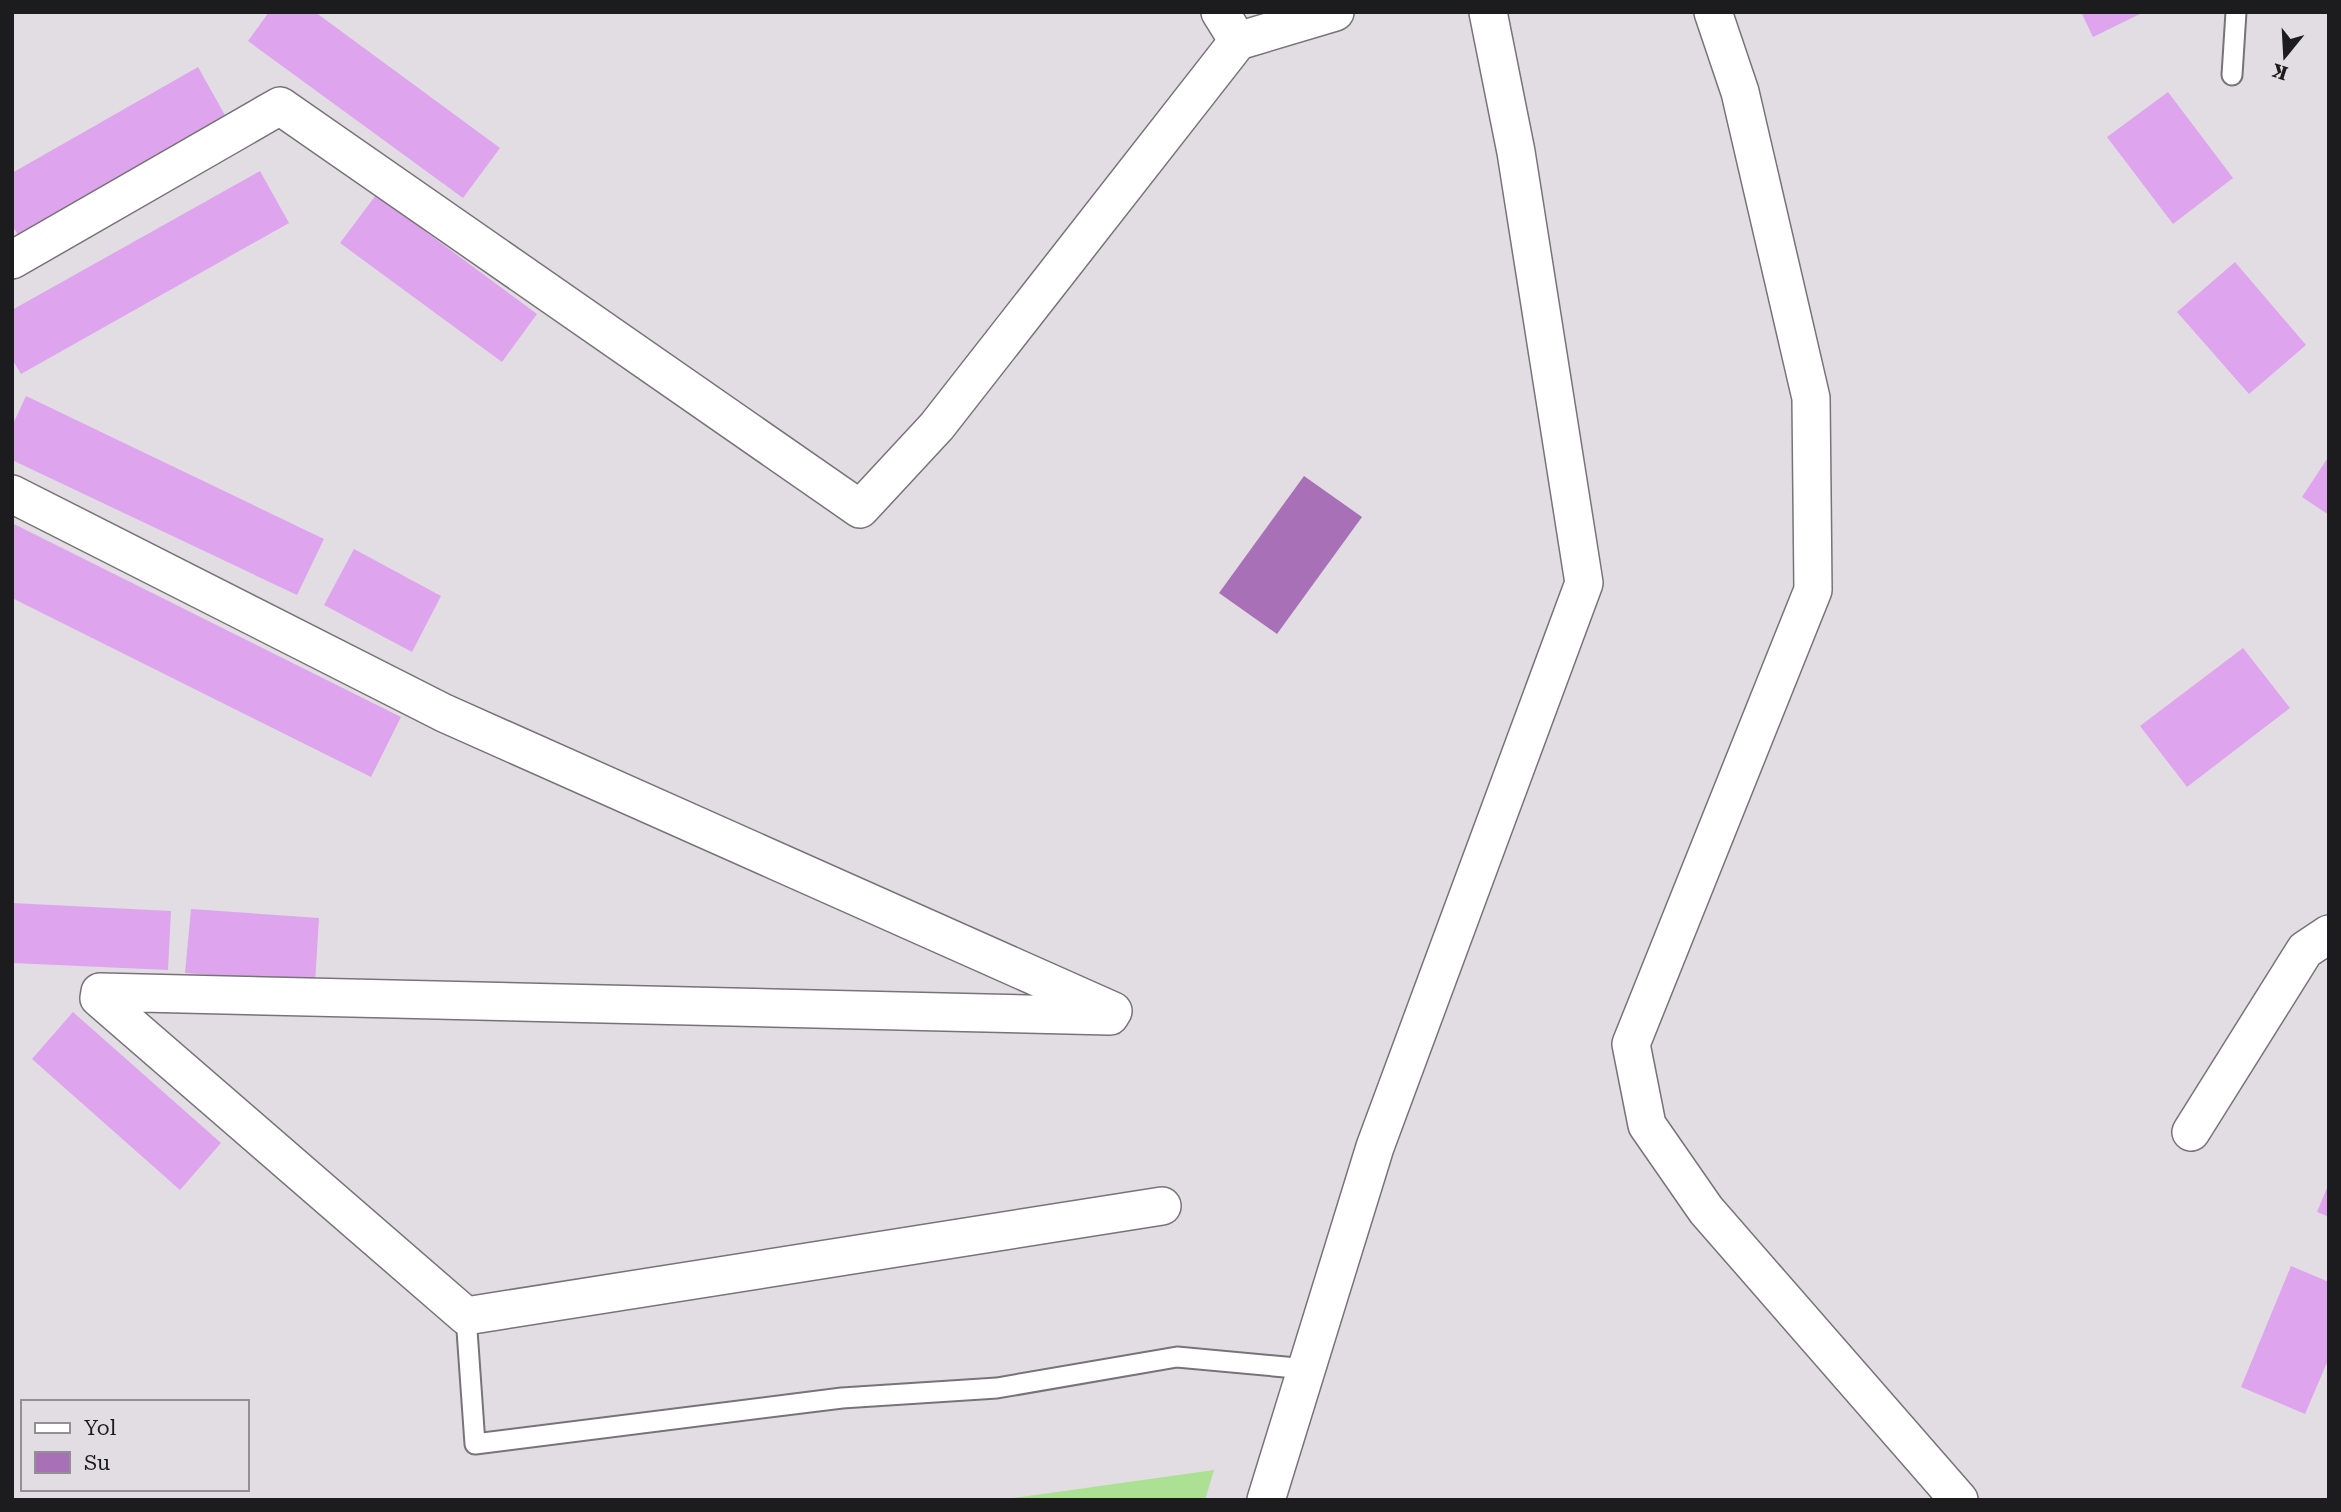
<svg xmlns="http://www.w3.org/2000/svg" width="2341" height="1512" font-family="'Roboto Serif',serif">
  <rect width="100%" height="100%" fill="#e2dde3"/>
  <path fill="#ace093" d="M 1214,1470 L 1205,1500 L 999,1500 Z"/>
  <path fill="#a870b7" d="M 1304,476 L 1362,517 L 1277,634 L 1219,593 Z"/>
  <g fill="#dfa4ee">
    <path d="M 269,12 L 315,12 L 500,148 L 463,198 L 248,41 Z"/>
    <path d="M 2081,12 L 2144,12 L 2093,37 Z"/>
    <path d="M 198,67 L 226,117 L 18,235 L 12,225 L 12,173 Z"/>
    <path d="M 2168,92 L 2233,178 L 2173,224 L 2107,137 Z"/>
    <path d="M 260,171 L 289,223 L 21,374 L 12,359 L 12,310 Z"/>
    <path d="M 376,195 L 537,314 L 502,362 L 340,243 Z"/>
    <path d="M 2235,262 L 2306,345 L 2249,394 L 2177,312 Z"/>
    <path d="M 26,396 L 324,539 L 297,595 L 12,460 L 12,426 Z"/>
    <path d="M 2329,456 L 2329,515 L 2302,497 Z"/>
    <path d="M 12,523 L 401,717 L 371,777 L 12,598 Z"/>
    <path d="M 354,549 L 441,596 L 412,652 L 324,605 Z"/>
    <path d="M 2243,648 L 2290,708 L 2187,787 L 2140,726 Z"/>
    <path d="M 12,903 L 171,911 L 168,970 L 12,963 Z"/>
    <path d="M 191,909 L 319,918 L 315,983 L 185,973 Z"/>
    <path d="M 73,1012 L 221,1143 L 180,1190 L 32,1059 Z"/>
    <path d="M 2329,1183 L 2329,1217 L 2317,1212 Z"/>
    <path d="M 2291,1266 L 2329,1282 L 2329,1358 L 2305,1414 L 2241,1387 Z"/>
  </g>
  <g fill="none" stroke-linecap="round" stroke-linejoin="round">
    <defs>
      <g id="lane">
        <path d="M 2232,75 L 2236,12"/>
        <path d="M 466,1316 L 475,1444 L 842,1398 L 997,1388 L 1177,1357 L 1307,1369"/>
      </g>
      <g id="street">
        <path d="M 1220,12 L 1238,41"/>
        <path d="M 1713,12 L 1740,92 L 1811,398 L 1813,590 L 1631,1044 L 1647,1125 L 1706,1210 L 1959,1500"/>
        <path d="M 12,260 L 280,106 L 860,509 L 937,426 L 1238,41 L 1335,12"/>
        <path d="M 12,494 L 444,713 L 1113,1011 L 1110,1016 L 100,992 L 99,998 L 466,1316 L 1162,1206"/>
        <path d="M 2191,1132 L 2305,950 L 2329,934"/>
        <path d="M 1266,1500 L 1375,1147 L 1584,583 L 1516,152 L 1488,12"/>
      </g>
    </defs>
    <use href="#lane" stroke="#777378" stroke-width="23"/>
    <use href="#street" stroke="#777378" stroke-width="40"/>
    <use href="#lane" stroke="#fff" stroke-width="19"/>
    <use href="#street" stroke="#fff" stroke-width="37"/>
  </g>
  <rect width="2341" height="1512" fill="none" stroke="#1c1b1d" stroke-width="28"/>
  <rect x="21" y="1400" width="228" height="91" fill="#e2dde3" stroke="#938f94" stroke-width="2"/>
  <rect x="35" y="1423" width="35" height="10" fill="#ffffff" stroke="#938f94" stroke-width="2"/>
  <text x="84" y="1435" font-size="21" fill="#1c1b1d">Yol</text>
  <rect x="35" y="1452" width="35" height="21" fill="#a870b7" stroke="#938f94" stroke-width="2"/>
  <text x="84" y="1470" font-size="21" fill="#1c1b1d">Su</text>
  <g transform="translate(2285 56) rotate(198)" stroke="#e2dde3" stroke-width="5" paint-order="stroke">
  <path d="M0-5L12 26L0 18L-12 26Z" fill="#1c1b1d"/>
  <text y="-10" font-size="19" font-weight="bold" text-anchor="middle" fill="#1c1b1d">K</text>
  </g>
</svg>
